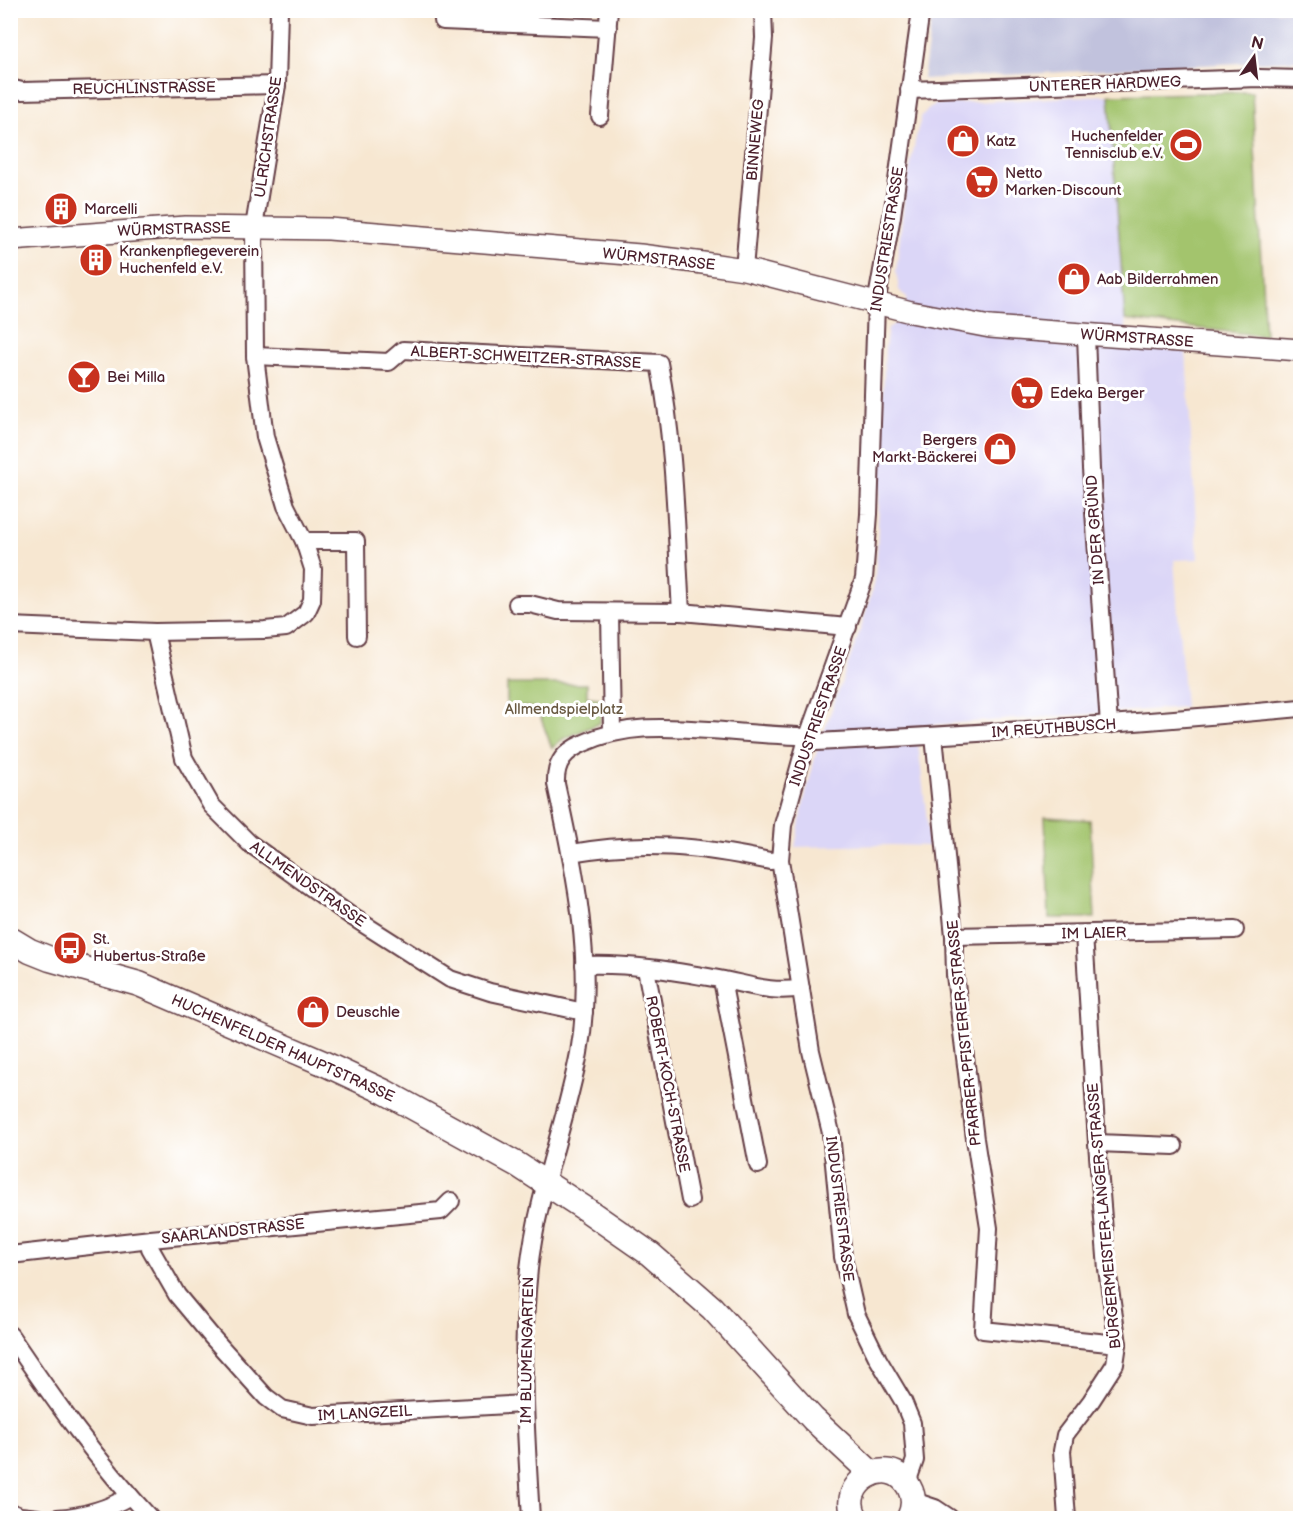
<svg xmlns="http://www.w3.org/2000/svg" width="1311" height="1529" font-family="'Balsamiq Sans',sans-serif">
  <rect width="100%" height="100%" fill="#fff"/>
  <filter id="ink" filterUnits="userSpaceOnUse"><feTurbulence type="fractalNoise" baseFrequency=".0167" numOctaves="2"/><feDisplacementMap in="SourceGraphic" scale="12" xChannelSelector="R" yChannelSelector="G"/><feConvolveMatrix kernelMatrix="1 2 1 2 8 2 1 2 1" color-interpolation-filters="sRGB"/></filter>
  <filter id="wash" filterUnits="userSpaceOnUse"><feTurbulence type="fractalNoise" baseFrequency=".008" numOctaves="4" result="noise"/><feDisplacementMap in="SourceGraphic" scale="24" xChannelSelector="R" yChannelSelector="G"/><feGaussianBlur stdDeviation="1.35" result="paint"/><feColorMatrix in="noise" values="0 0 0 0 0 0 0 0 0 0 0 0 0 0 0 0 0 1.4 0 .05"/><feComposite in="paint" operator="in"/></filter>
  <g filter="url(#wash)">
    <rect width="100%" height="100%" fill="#f7e7d1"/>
    <path fill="#dbd6f7" d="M 1109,95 L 1127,346 L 1186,351 L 1198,559 L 1174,560 L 1185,707 L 916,726 L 930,846 L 891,845 L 795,847 L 804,801 L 816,754 L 863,622 L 874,584 L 877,554 L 885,348 L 888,328 L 901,320 L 907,298 L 899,290 L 896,271 L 905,193 L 917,132 L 922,115 L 935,104 Z"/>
    <path fill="#c1c2dd" d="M 933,11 L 1300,11 L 1300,60 L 923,79 Z"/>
    <g fill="#a3c46d" stroke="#76724c" stroke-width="1.5">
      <path d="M 1252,92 L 1265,336 L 1125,320 L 1109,95 Z"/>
      <path d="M 507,684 L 587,684 L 587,697 L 599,698 L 602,704 L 600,723 L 563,739 L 552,748 L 537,708 L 507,706 Z"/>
      <path d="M 1045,817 L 1090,820 L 1095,918 L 1049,918 Z"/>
    </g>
  </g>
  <g filter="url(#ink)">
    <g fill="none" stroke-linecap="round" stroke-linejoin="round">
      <defs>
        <g id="minor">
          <path d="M 443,10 L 443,21 L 608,28"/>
          <path d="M 10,88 L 22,91 L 277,85"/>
          <path d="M 909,90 L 1259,78 L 1300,79"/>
          <path d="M 600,116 L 609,10"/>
          <path d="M 744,269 L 764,38 L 763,10"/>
          <path d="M 1086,335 L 1091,469 L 1109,725"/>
          <path d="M 255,356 L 389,362 L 403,350 L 659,363 C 675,445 676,529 681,612"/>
          <path d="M 304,541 L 356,541 L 357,636"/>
          <path d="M 517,604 L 530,604 L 558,611 L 681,612 L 848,627"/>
          <path d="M 610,612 L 612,732"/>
          <path d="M 10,626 L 155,632 L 265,630 L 286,628 L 306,613 L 312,600 L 313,569 L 304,541 L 286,506 L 265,437 L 255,356 L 254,227 L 277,85 L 279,10"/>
          <path d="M 155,632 L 184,758 L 211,805 L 249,843 L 351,916 L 450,979 L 490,992 L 584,1012"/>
          <path d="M 934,736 L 954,936 L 955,975 L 975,1139 L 989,1228 L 983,1330 L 1118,1344"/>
          <path d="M 571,853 C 643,840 699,846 770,861 L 780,860"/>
          <path d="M 954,936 L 1235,930"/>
          <path d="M 584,965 C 628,963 675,971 719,979 C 747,984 772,994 801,988"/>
          <path d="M 646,969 L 690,1200"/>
          <path d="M 722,980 L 758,1165"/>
          <path d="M 1097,1143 L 1174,1146"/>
          <path d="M 151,1239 L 150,1248 L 177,1295 L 212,1337 L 266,1397 L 282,1409 L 313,1416 L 524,1404"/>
          <path d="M 10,1255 L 151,1239 L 441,1211 L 451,1201"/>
          <path d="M 10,1335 C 53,1399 98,1462 150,1518"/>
          <path d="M 907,1483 L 915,1460 L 912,1423 L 903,1401 L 878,1359 L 856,1314 L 843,1257 L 831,1133 L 811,1051 L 780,860 L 783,825 L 807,739 L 864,579 L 869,514 L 876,304 L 892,216 L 921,10"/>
          <path d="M 914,1501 L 935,1508 L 950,1518"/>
          <path d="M 10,1512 L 20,1516 L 38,1518"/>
          <path d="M 57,1518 C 82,1516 108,1509 130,1496"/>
          <path d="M 531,1518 C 526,1435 520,1352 529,1269 C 537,1196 565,1126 579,1053 C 595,963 575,871 556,784 C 555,762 565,751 584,743 C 630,722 676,728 724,731 C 749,733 773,735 798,736 L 816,742 C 978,734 1139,723 1300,708"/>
          <path d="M 1067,1518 L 1062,1451 L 1065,1435 L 1091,1401 L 1115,1364 L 1118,1344 L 1107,1269 L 1097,1143 L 1084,934"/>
        </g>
        <path id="tertiary" d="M 10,240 L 185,227 L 329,229 L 640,255 L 703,263 L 744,269 L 911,312 L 990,327 L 1300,350"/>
        <g id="secondary">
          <path d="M 10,939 L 30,951 L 50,959 L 139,984 L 323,1063 L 385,1092 L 518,1165 L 584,1208 L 650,1254 L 712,1308 L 813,1419 L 871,1473"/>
          <path d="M 856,1518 C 835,1484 890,1451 909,1487 C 915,1498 914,1508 909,1518"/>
        </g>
      </defs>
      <use href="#minor" stroke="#643d44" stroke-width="20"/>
      <use href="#tertiary" stroke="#643d44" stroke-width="24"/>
      <use href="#secondary" stroke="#643d44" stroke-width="27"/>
      <use href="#minor" stroke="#fff" stroke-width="16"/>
      <use href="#tertiary" stroke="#fff" stroke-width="21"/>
      <use href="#secondary" stroke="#fff" stroke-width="24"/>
    </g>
  </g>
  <defs>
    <symbol id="shop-disc" viewBox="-11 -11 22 22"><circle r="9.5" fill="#c8321e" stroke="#fff"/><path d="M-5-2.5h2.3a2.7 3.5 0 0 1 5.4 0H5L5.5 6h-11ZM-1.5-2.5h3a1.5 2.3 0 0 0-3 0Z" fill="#fff"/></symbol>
    <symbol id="stadium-disc" viewBox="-11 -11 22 22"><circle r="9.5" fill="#c8321e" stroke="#fff"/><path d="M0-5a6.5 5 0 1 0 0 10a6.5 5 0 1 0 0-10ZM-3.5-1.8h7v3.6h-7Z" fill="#fff"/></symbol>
    <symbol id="supermarket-disc" viewBox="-11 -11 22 22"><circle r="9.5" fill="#c8321e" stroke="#fff"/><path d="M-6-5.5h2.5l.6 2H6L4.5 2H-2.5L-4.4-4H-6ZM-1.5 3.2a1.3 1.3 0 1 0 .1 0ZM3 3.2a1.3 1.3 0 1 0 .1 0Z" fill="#fff"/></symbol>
    <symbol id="building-disc" viewBox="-11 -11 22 22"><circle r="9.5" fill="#c8321e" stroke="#fff"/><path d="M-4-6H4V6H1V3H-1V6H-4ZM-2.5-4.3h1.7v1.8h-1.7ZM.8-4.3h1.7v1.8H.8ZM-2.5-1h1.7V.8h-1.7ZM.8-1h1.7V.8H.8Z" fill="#fff"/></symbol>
    <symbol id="bar-disc" viewBox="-11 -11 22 22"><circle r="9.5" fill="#c8321e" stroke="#fff"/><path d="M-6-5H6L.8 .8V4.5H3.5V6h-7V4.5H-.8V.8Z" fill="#fff"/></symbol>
    <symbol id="bus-disc" viewBox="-11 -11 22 22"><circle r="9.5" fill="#c8321e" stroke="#fff"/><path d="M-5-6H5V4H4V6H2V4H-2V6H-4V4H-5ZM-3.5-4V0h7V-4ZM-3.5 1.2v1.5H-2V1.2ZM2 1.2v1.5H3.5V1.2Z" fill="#fff"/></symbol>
  </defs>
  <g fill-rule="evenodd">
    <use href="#shop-disc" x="944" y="122" width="38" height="38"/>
    <use href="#stadium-disc" x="1167" y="126" width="38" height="38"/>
    <use href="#supermarket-disc" x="963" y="163" width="38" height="38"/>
    <use href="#building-disc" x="42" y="190" width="38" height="38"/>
    <use href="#building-disc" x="77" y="241" width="38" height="38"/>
    <use href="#shop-disc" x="1055" y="260" width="38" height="38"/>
    <use href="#bar-disc" x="65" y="358" width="38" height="38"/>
    <use href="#supermarket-disc" x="1008" y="374" width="38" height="38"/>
    <use href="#shop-disc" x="981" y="430" width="38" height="38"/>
    <use href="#bus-disc" x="51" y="929" width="38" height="38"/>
    <use href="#shop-disc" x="294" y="993" width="38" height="38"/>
  </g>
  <g text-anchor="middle" stroke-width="6" stroke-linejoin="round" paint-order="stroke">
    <g font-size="15" fill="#4a1f2b" stroke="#fff">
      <text transform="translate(1105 84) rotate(-2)" y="5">UNTERER HARDWEG</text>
      <text transform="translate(144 88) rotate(-1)" y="5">REUCHLINSTRASSE</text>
      <text transform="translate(268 137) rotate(-82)" y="5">ULRICHSTRASSE</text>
      <text transform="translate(755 140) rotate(-85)" y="5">BINNEWEG</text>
      <text transform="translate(174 229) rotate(-2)" y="5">WÜRMSTRASSE</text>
      <text transform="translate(887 239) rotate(-81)" y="5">INDUSTRIESTRASSE</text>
      <text transform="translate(659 259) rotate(6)" y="5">WÜRMSTRASSE</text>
      <text transform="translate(1137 338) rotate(4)" y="5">WÜRMSTRASSE</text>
      <text transform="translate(526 357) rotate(3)" y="5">ALBERT-SCHWEITZER-STRASSE</text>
      <text transform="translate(1095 530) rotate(-94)" y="5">IN DER GRÜND</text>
      <text transform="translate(818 716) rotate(-71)" y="5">INDUSTRIESTRASSE</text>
      <text transform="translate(1054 728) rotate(-4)" y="5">IM REUTHBUSCH</text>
      <text transform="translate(308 884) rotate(35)" y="5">ALLMENDSTRASSE</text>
      <text transform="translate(1094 933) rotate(-1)" y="5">IM LAIER</text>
      <text transform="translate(964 1033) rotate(-96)" y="5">PFARRER-PFISTERER-STRASSE</text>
      <text transform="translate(283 1048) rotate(24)" y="5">HUCHENFELDER HAUPTSTRASSE</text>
      <text transform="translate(668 1084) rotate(79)" y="5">ROBERT-KOCH-STRASSE</text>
      <text transform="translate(840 1209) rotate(83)" y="5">INDUSTRIESTRASSE</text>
      <text transform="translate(1104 1216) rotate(-95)" y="5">BÜRGERMEISTER-LANGER-STRASSE</text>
      <text transform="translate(233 1231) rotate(-6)" y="5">SAARLANDSTRASSE</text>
      <text transform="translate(527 1350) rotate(-89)" y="5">IM BLUMENGARTEN</text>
      <text transform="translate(365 1413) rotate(-3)" y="5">IM LANGZEIL</text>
    </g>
    <g font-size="15" fill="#4a1f2b" stroke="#fff" text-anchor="start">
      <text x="1163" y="141" text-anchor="end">Huchenfelder<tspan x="1163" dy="17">Tennisclub e.V.</tspan></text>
      <text x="986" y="146">Katz</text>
      <text x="1005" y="178">Netto<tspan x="1005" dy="17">Marken-Discount</tspan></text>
      <text x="84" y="214">Marcelli</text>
      <text x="119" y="256">Krankenpflegeverein<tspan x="119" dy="17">Huchenfeld e.V.</tspan></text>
      <text x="1097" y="284">Aab Bilderrahmen</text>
      <text x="107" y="382">Bei Milla</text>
      <text x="1050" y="398">Edeka Berger</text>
      <text x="977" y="445" text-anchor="end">Bergers<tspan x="977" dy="17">Markt-Bäckerei</tspan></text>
      <text x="93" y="944">St.<tspan x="93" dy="17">Hubertus-Straße</tspan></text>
      <text x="336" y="1017">Deuschle</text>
    </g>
    <g font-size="15" fill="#695942" stroke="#fff">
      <text x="564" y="714">Allmendspielplatz</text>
    </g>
  </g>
  <rect width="1311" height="1529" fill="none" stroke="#fff" stroke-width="36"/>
  <g transform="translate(1254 57) rotate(14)" stroke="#ffffff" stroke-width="4.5" paint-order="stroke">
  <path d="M0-4.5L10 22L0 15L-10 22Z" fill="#4a1f2b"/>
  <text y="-9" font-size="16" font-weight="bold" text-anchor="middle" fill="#4a1f2b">N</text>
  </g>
</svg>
